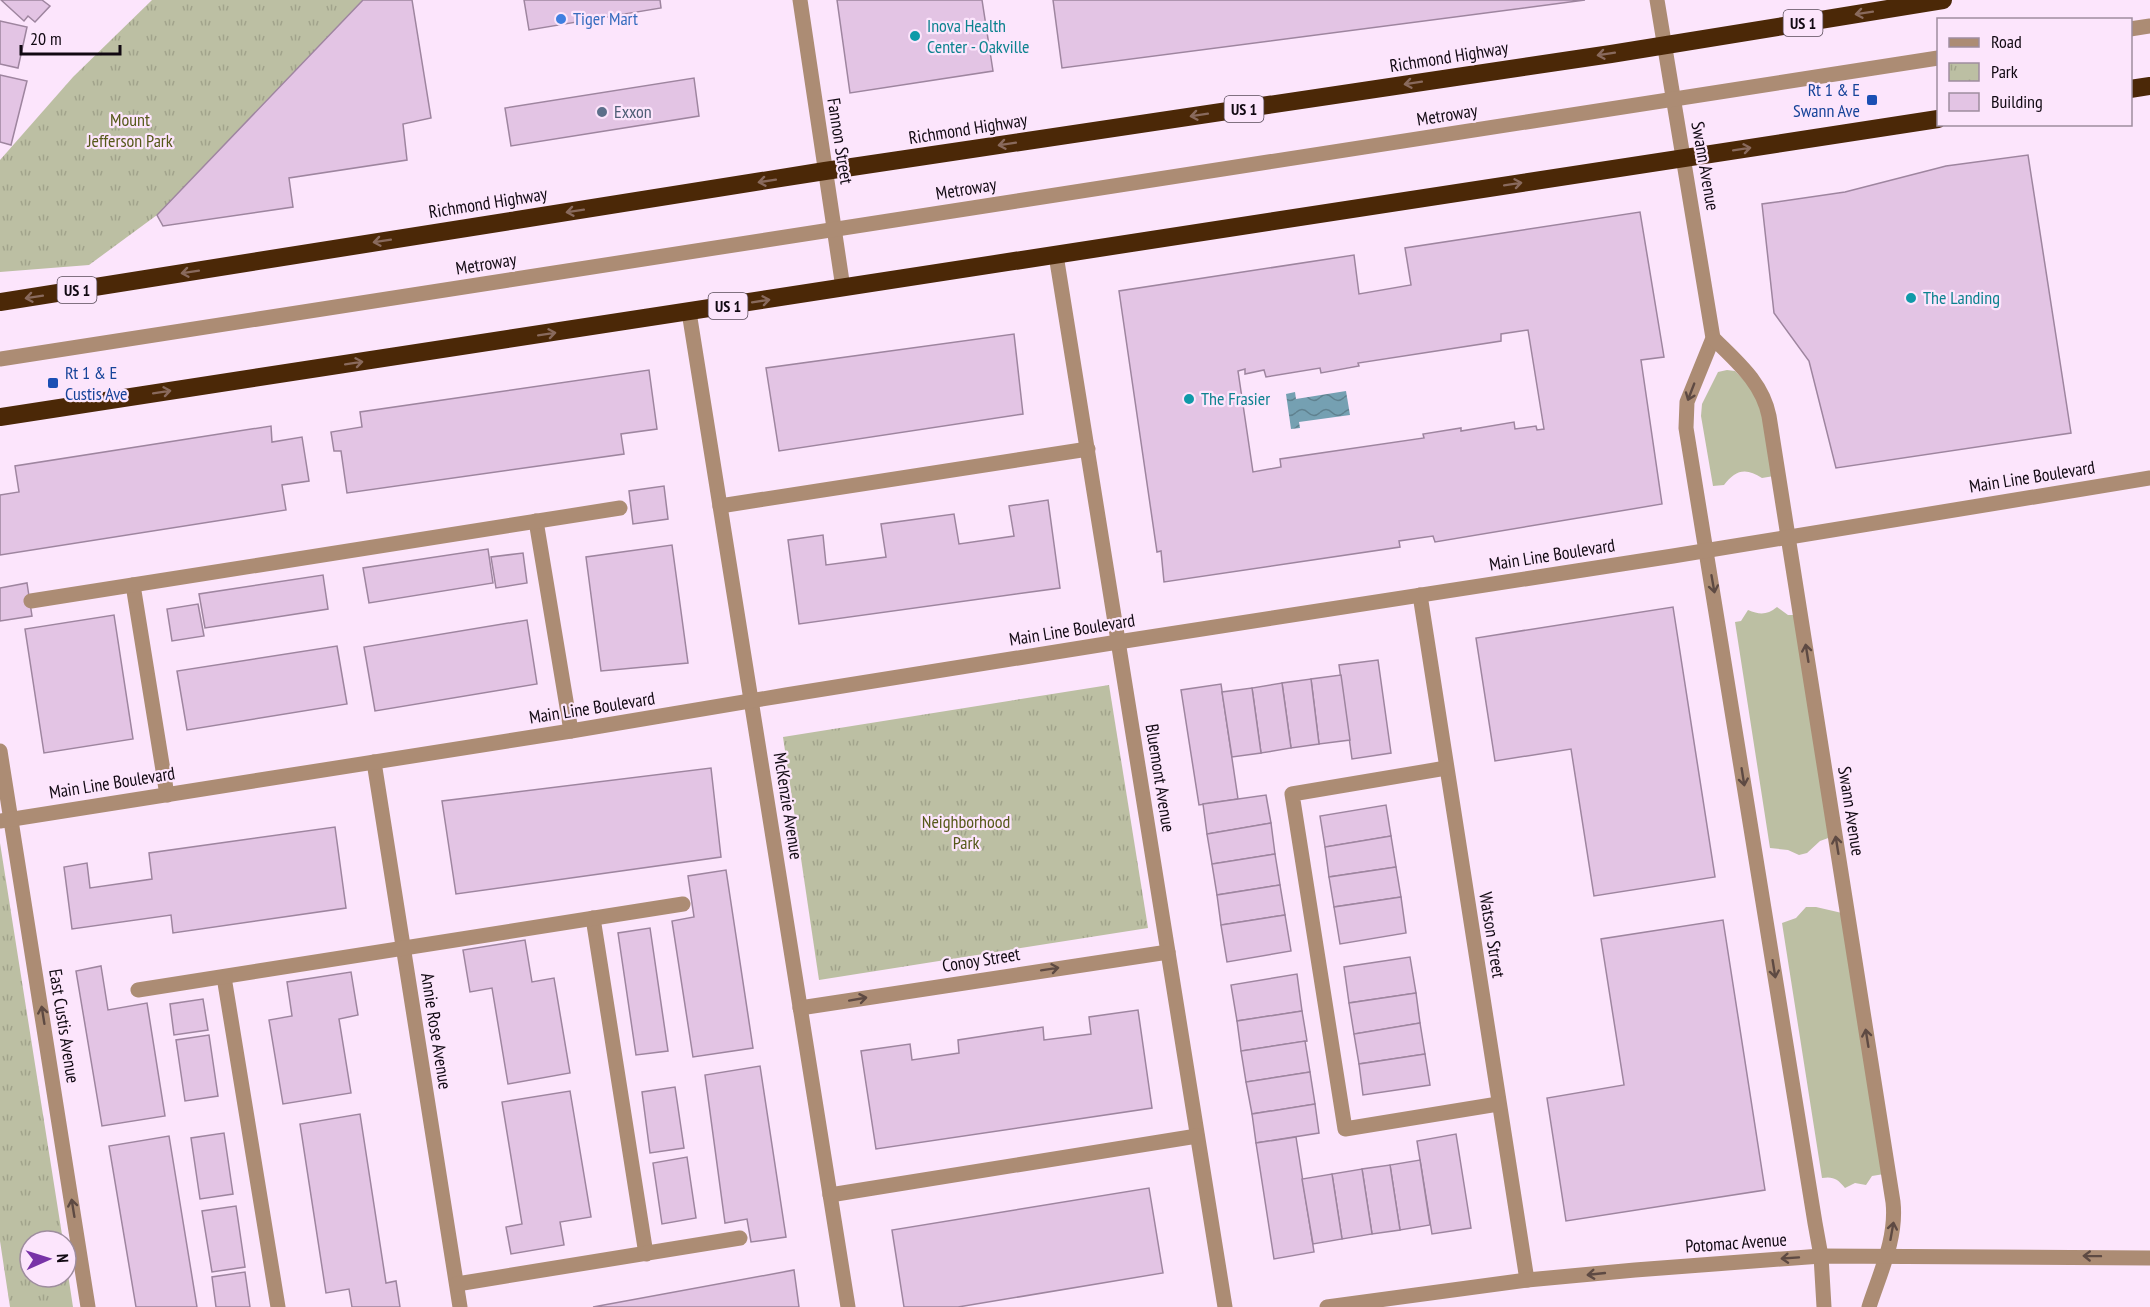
<svg xmlns="http://www.w3.org/2000/svg" width="2150" height="1307" font-family="'PT Sans Narrow',sans-serif">
  <defs>
    <pattern id="park-tufts" width="24" height="20" patternUnits="userSpaceOnUse" patternTransform="scale(1.5)"><rect width="24" height="20" fill="#bcbfa3"/><path d="M3 7l-1-3M5 7V3M7 7l1-3M15 17l-1-3M17 17v-4M19 17l1-3" fill="none" stroke="#a1a38b"/></pattern>
    <pattern id="water-waves" width="16" height="10" patternUnits="userSpaceOnUse" patternTransform="scale(1.5)"><rect width="16" height="10" fill="#75a0b2"/><path d="M0 5q4-4 8 0t8 0" fill="none" stroke="#5f818f"/></pattern>
  </defs>
  <rect width="100%" height="100%" fill="#fce5fc"/>
  <g fill="#bcbfa3">
    <path d="M 1727,370 L 1735,371 L 1758,394 L 1774,476 L 1762,478 C 1746,467 1735,470 1724,485 L 1713,486 L 1701,416 L 1702,404 L 1718,372 Z"/>
    <path d="M 1777,607 L 1788,615 L 1795,615 L 1831,837 L 1820,841 L 1807,853 L 1799,855 L 1788,850 L 1770,848 L 1735,622 L 1741,621 L 1748,610 C 1760,615 1767,615 1777,607 Z"/>
    <path d="M 1806,907 L 1816,907 L 1842,913 L 1884,1174 L 1872,1176 L 1866,1185 L 1855,1183 L 1845,1188 C 1838,1179 1833,1176 1822,1178 L 1782,923 L 1796,918 Z"/>
  </g>
  <g fill="url(#park-tufts)">
    <path d="M 152,0 L 363,0 L 157,215 L 89,265 L 0,272 L 0,160 L 73,77 Z"/>
    <path d="M 1109,685 L 1148,928 L 819,980 L 783,737 Z"/>
    <path d="M 0,843 L 63,1241 L 30,1241 L 30,1277 L 66,1277 L 66,1261 L 73,1307 L 10,1307 L 0,1241 Z"/>
  </g>
  <path fill="url(#water-waves)" d="M 1346,391 L 1350,415 L 1299,422 L 1300,428 L 1291,429 L 1286,394 L 1295,392 L 1296,399 Z"/>
  <g fill="#e3c4e4" stroke="#9e859f" stroke-width="1.5" fill-rule="evenodd">
    <path d="M 1,0 L 42,0 L 50,6 L 35,22 L 28,16 L 24,21 Z"/>
    <path d="M 363,0 L 412,0 L 431,118 L 403,124 L 407,160 L 289,178 L 293,207 L 163,226 L 157,215 Z"/>
    <path d="M 524,0 L 660,0 L 661,8 L 529,30 Z"/>
    <path d="M 837,0 L 982,0 L 993,71 L 850,93 Z"/>
    <path d="M 1053,0 L 1585,0 L 1062,68 Z"/>
    <path d="M 0,21 L 27,27 L 18,68 L 0,64 Z"/>
    <path d="M 0,75 L 27,81 L 11,145 L 0,142 Z"/>
    <path d="M 694,78 L 699,116 L 511,146 L 505,108 Z"/>
    <path d="M 2028,155 L 2071,433 L 1836,468 L 1809,361 L 1774,313 L 1762,204 L 1845,192 L 1946,166 Z"/>
    <path d="M 1640,212 L 1664,357 L 1641,360 L 1662,504 L 1435,542 L 1433,536 L 1399,541 L 1400,547 L 1164,582 L 1161,551 L 1157,552 L 1119,291 L 1354,255 L 1359,294 L 1411,285 L 1405,248 ZM 1528,330 L 1544,429 L 1537,430 L 1536,426 L 1515,429 L 1514,422 L 1461,431 L 1461,428 L 1423,434 L 1424,438 L 1280,459 L 1281,467 L 1253,472 L 1238,371 L 1245,369 L 1245,374 L 1264,370 L 1266,377 L 1320,368 L 1321,373 L 1359,366 L 1358,363 L 1501,341 L 1501,334 Z"/>
    <path d="M 1014,334 L 1023,414 L 779,451 L 766,368 Z"/>
    <path d="M 649,370 L 657,429 L 621,434 L 624,454 L 347,493 L 341,451 L 334,451 L 331,432 L 362,427 L 360,412 Z"/>
    <path d="M 271,426 L 272,442 L 302,437 L 309,481 L 282,485 L 286,510 L 0,555 L 0,495 L 19,492 L 15,466 Z"/>
    <path d="M 664,486 L 668,519 L 633,524 L 629,491 Z"/>
    <path d="M 1048,500 L 1060,588 L 799,624 L 788,540 L 823,535 L 826,565 L 886,557 L 881,524 L 954,514 L 959,544 L 1014,536 L 1009,506 Z"/>
    <path d="M 672,545 L 688,663 L 601,671 L 586,557 Z"/>
    <path d="M 488,549 L 493,583 L 369,603 L 363,568 Z"/>
    <path d="M 523,553 L 527,583 L 496,588 L 491,557 Z"/>
    <path d="M 323,575 L 328,609 L 205,628 L 199,594 Z"/>
    <path d="M 27,583 L 32,616 L 0,621 L 0,588 Z"/>
    <path d="M 198,604 L 204,636 L 172,641 L 167,609 Z"/>
    <path d="M 1673,607 L 1715,877 L 1594,896 L 1571,749 L 1495,761 L 1476,638 Z"/>
    <path d="M 114,615 L 133,739 L 44,753 L 25,629 Z"/>
    <path d="M 527,620 L 537,684 L 375,711 L 364,647 Z"/>
    <path d="M 337,646 L 347,704 L 187,730 L 177,671 Z"/>
    <path d="M 1378,660 L 1391,753 L 1352,759 L 1339,665 Z"/>
    <path d="M 1341,675 L 1350,740 L 1319,744 L 1311,679 Z"/>
    <path d="M 1311,679 L 1319,744 L 1291,748 L 1282,683 Z"/>
    <path d="M 1282,683 L 1291,748 L 1261,753 L 1252,688 Z"/>
    <path d="M 1221,684 L 1238,799 L 1199,805 L 1181,690 Z"/>
    <path d="M 1252,688 L 1261,753 L 1232,757 L 1222,692 Z"/>
    <path d="M 711,768 L 721,857 L 456,894 L 442,801 Z"/>
    <path d="M 1266,795 L 1271,823 L 1207,834 L 1203,804 Z"/>
    <path d="M 1386,805 L 1391,836 L 1325,847 L 1320,816 Z"/>
    <path d="M 1271,823 L 1275,854 L 1212,864 L 1207,834 Z"/>
    <path d="M 335,827 L 346,908 L 173,933 L 171,915 L 72,929 L 64,867 L 87,863 L 90,888 L 152,879 L 149,853 Z"/>
    <path d="M 1391,836 L 1396,867 L 1329,877 L 1325,847 Z"/>
    <path d="M 1275,854 L 1280,885 L 1217,895 L 1212,864 Z"/>
    <path d="M 1396,867 L 1401,897 L 1334,907 L 1329,877 Z"/>
    <path d="M 726,870 L 753,1048 L 693,1057 L 672,921 L 694,917 L 688,876 Z"/>
    <path d="M 1280,885 L 1285,915 L 1221,925 L 1217,895 Z"/>
    <path d="M 1401,897 L 1406,933 L 1340,944 L 1334,907 Z"/>
    <path d="M 1285,915 L 1291,951 L 1227,962 L 1221,925 Z"/>
    <path d="M 1723,920 L 1765,1190 L 1566,1221 L 1547,1098 L 1624,1085 L 1601,939 Z"/>
    <path d="M 650,928 L 668,1051 L 636,1055 L 618,933 Z"/>
    <path d="M 525,940 L 532,982 L 554,978 L 570,1073 L 508,1084 L 492,988 L 470,992 L 463,950 Z"/>
    <path d="M 1410,957 L 1416,993 L 1349,1003 L 1344,967 Z"/>
    <path d="M 101,966 L 108,1010 L 147,1003 L 165,1116 L 102,1126 L 76,971 Z"/>
    <path d="M 351,972 L 358,1015 L 339,1019 L 351,1093 L 283,1104 L 269,1020 L 292,1016 L 287,982 Z"/>
    <path d="M 1297,974 L 1302,1011 L 1237,1021 L 1231,985 Z"/>
    <path d="M 1416,993 L 1420,1023 L 1354,1034 L 1349,1003 Z"/>
    <path d="M 203,999 L 208,1030 L 174,1035 L 170,1004 Z"/>
    <path d="M 1138,1010 L 1152,1108 L 876,1149 L 861,1051 L 910,1044 L 912,1060 L 959,1053 L 958,1040 L 1043,1027 L 1044,1040 L 1091,1034 L 1089,1017 Z"/>
    <path d="M 1302,1011 L 1307,1041 L 1241,1051 L 1237,1021 Z"/>
    <path d="M 1420,1023 L 1425,1054 L 1359,1064 L 1354,1034 Z"/>
    <path d="M 209,1035 L 218,1096 L 185,1101 L 176,1040 Z"/>
    <path d="M 1305,1041 L 1310,1072 L 1246,1082 L 1241,1051 Z"/>
    <path d="M 1425,1054 L 1430,1085 L 1363,1095 L 1359,1064 Z"/>
    <path d="M 760,1066 L 786,1237 L 751,1242 L 747,1219 L 725,1223 L 705,1075 Z"/>
    <path d="M 1310,1072 L 1315,1104 L 1252,1114 L 1246,1082 Z"/>
    <path d="M 675,1087 L 684,1148 L 650,1153 L 642,1092 Z"/>
    <path d="M 570,1091 L 591,1217 L 560,1222 L 564,1245 L 511,1254 L 506,1227 L 522,1224 L 502,1102 Z"/>
    <path d="M 1315,1104 L 1319,1133 L 1256,1143 L 1252,1114 Z"/>
    <path d="M 360,1114 L 386,1283 L 396,1281 L 400,1307 L 352,1307 L 349,1289 L 326,1293 L 300,1124 Z"/>
    <path d="M 224,1133 L 233,1194 L 200,1199 L 191,1138 Z"/>
    <path d="M 1456,1134 L 1471,1228 L 1432,1234 L 1417,1141 Z"/>
    <path d="M 169,1136 L 197,1307 L 136,1307 L 109,1146 Z"/>
    <path d="M 1296,1137 L 1314,1252 L 1274,1259 L 1256,1143 Z"/>
    <path d="M 687,1157 L 696,1218 L 662,1224 L 653,1163 Z"/>
    <path d="M 1420,1160 L 1430,1225 L 1400,1230 L 1390,1165 Z"/>
    <path d="M 1390,1165 L 1400,1230 L 1372,1234 L 1362,1169 Z"/>
    <path d="M 1362,1169 L 1372,1234 L 1342,1239 L 1332,1174 Z"/>
    <path d="M 1332,1174 L 1342,1239 L 1313,1244 L 1302,1179 Z"/>
    <path d="M 1149,1188 L 1163,1273 L 958,1307 L 904,1307 L 892,1230 Z"/>
    <path d="M 236,1206 L 245,1267 L 212,1272 L 202,1211 Z"/>
    <path d="M 794,1270 L 799,1307 L 593,1307 Z"/>
    <path d="M 245,1272 L 250,1307 L 216,1307 L 212,1277 Z"/>
  </g>
  <g fill="none" stroke-linecap="round" stroke-linejoin="round">
    <g stroke="#ac8c74" stroke-width="15">
      <path d="M 800,0 L 843,288"/>
      <path d="M 1657,0 L 1713,338 L 1687,402 L 1686,428 L 1815,1223 L 1821,1256 L 1824,1307"/>
      <path d="M 2130,29 L 2150,26"/>
      <path d="M 1056,255 L 1225,1307"/>
      <path d="M 689,312 L 848,1307"/>
      <path d="M 1713,338 C 1737,362 1762,382 1769,416 L 1893,1202 C 1897,1238 1880,1273 1869,1307"/>
      <path d="M 0,359 L 1938,58"/>
      <path d="M 720,506 L 1088,449"/>
      <path d="M 536,521 L 571,731"/>
      <path d="M 133,585 L 167,795"/>
      <path d="M 1420,595 L 1527,1280"/>
      <path d="M 31,601 L 620,508"/>
      <path d="M 0,751 L 88,1307"/>
      <path d="M 374,762 L 460,1307"/>
      <path d="M 1446,768 L 1292,794 L 1345,1129 L 1498,1104"/>
      <path d="M 0,821 L 571,731 L 786,695 L 1118,642 L 1673,556 L 2150,478"/>
      <path d="M 593,918 L 646,1254"/>
      <path d="M 224,977 L 278,1307"/>
      <path d="M 138,990 L 683,904"/>
      <path d="M 800,1008 L 1168,952"/>
      <path d="M 830,1195 L 1197,1136"/>
      <path d="M 457,1284 L 740,1238"/>
      <path d="M 1327,1307 L 1527,1280 L 1635,1270 L 1821,1256 L 2150,1258"/>
    </g>
    <g stroke="#4b2807" stroke-width="18">
      <path d="M 2130,89 L 2150,86"/>
      <path d="M 0,302 L 825,171 L 1611,54 L 1943,0"/>
      <path d="M 0,417 L 1938,119"/>
    </g>
  </g>
  <defs><path id="oneway-shaft" d="M-6 0H5M1.5-3L5.5 0L1.5 3" fill="none" stroke-width="1.6" stroke-linecap="round" stroke-linejoin="round" transform="scale(1.5)"/></defs>
  <g stroke="#896a5d">
    <use href="#oneway-shaft" transform="translate(1864 13) rotate(171)"/>
    <use href="#oneway-shaft" transform="translate(1606 54) rotate(171)"/>
    <use href="#oneway-shaft" transform="translate(1413 83) rotate(171)"/>
    <use href="#oneway-shaft" transform="translate(1199 115) rotate(171)"/>
    <use href="#oneway-shaft" transform="translate(1007 144) rotate(171)"/>
    <use href="#oneway-shaft" transform="translate(1742 149) rotate(-9)"/>
    <use href="#oneway-shaft" transform="translate(767 181) rotate(171)"/>
    <use href="#oneway-shaft" transform="translate(1513 184) rotate(-9)"/>
    <use href="#oneway-shaft" transform="translate(575 211) rotate(171)"/>
    <use href="#oneway-shaft" transform="translate(382 241) rotate(171)"/>
    <use href="#oneway-shaft" transform="translate(190 272) rotate(171)"/>
    <use href="#oneway-shaft" transform="translate(34 297) rotate(171)"/>
    <use href="#oneway-shaft" transform="translate(761 301) rotate(-9)"/>
    <use href="#oneway-shaft" transform="translate(547 334) rotate(-9)"/>
    <use href="#oneway-shaft" transform="translate(354 363) rotate(-9)"/>
    <use href="#oneway-shaft" transform="translate(162 392) rotate(-9)"/>
  </g>
  <g stroke="#5e4a43">
    <use href="#oneway-shaft" transform="translate(1691 392) rotate(111)"/>
    <use href="#oneway-shaft" transform="translate(1713 584) rotate(80)"/>
    <use href="#oneway-shaft" transform="translate(1807 653) rotate(-99)"/>
    <use href="#oneway-shaft" transform="translate(1743 777) rotate(81)"/>
    <use href="#oneway-shaft" transform="translate(1837 845) rotate(-99)"/>
    <use href="#oneway-shaft" transform="translate(1050 969) rotate(-9)"/>
    <use href="#oneway-shaft" transform="translate(1774 969) rotate(81)"/>
    <use href="#oneway-shaft" transform="translate(858 999) rotate(-10)"/>
    <use href="#oneway-shaft" transform="translate(43 1015) rotate(-99)"/>
    <use href="#oneway-shaft" transform="translate(1867 1038) rotate(-99)"/>
    <use href="#oneway-shaft" transform="translate(73 1208) rotate(-99)"/>
    <use href="#oneway-shaft" transform="translate(1892 1231) rotate(-80)"/>
    <use href="#oneway-shaft" transform="translate(2092 1256) rotate(-179)"/>
    <use href="#oneway-shaft" transform="translate(1790 1258) rotate(176)"/>
    <use href="#oneway-shaft" transform="translate(1596 1274) rotate(174)"/>
  </g>
  <circle fill="#3f7fe0" stroke="#fce5fc" stroke-width="2" cx="561" cy="19" r="6"/>
  <g fill="#0f9aa8" stroke="#fce5fc" stroke-width="2">
    <circle cx="915" cy="36" r="6"/>
    <circle cx="1911" cy="298" r="6"/>
    <circle cx="1189" cy="399" r="6"/>
  </g>
  <g fill="#1a4fb4" stroke="#fce5fc" stroke-width="2">
    <rect x="1866" y="94" width="12" height="12" rx="3"/>
    <rect x="47" y="377" width="12" height="12" rx="3"/>
  </g>
  <circle fill="#5c6f8a" stroke="#fce5fc" stroke-width="2" cx="602" cy="112" r="6"/>
  <g text-anchor="middle" stroke-width="4.5" stroke-linejoin="round" paint-order="stroke">
    <g fill="#fce5fc" stroke="#584b58" stroke-width="1.5">
      <rect x="1783.5" y="10" width="39" height="26" rx="4.5"/>
      <rect x="1224.5" y="96" width="39" height="26" rx="4.5"/>
      <rect x="57.5" y="277" width="39" height="26" rx="4.5"/>
      <rect x="708.5" y="293" width="39" height="26" rx="4.5"/>
    </g>
    <g font-size="16" font-weight="bold" fill="#110912">
      <text x="1803" y="29">US 1</text>
      <text x="1244" y="115">US 1</text>
      <text x="77" y="296">US 1</text>
      <text x="728" y="312">US 1</text>
    </g>
    <g font-size="18" fill="#366cbe" stroke="#fce5fc" text-anchor="start">
      <text x="573" y="25">Tiger Mart</text>
    </g>
    <g font-size="18" fill="#0d838f" stroke="#fce5fc" text-anchor="start">
      <text x="927" y="32">Inova Health<tspan x="927" dy="21">Center - Oakville</tspan></text>
      <text x="1923" y="304">The Landing</text>
      <text x="1201" y="405">The Frasier</text>
    </g>
    <g font-size="18" fill="#110912" stroke="#fce5fc">
      <text transform="translate(1449 57) rotate(-9)" y="6">Richmond Highway</text>
      <text transform="translate(1447 115) rotate(-9)" y="6">Metroway</text>
      <text transform="translate(968 129) rotate(-9)" y="6">Richmond Highway</text>
      <text transform="translate(840 141) rotate(81)" y="6">Fannon Street</text>
      <text transform="translate(1705 166) rotate(80)" y="6">Swann Avenue</text>
      <text transform="translate(966 189) rotate(-9)" y="6">Metroway</text>
      <text transform="translate(488 203) rotate(-9)" y="6">Richmond Highway</text>
      <text transform="translate(486 264) rotate(-9)" y="6">Metroway</text>
      <text transform="translate(2032 477) rotate(-9)" y="6">Main Line Boulevard</text>
      <text transform="translate(1552 555) rotate(-9)" y="6">Main Line Boulevard</text>
      <text transform="translate(1072 630) rotate(-9)" y="6">Main Line Boulevard</text>
      <text transform="translate(592 708) rotate(-9)" y="6">Main Line Boulevard</text>
      <text transform="translate(1160 778) rotate(81)" y="6">Bluemont Avenue</text>
      <text transform="translate(112 783) rotate(-9)" y="6">Main Line Boulevard</text>
      <text transform="translate(788 806) rotate(81)" y="6">McKenzie Avenue</text>
      <text transform="translate(1851 811) rotate(81)" y="6">Swann Avenue</text>
      <text transform="translate(1492 935) rotate(81)" y="6">Watson Street</text>
      <text transform="translate(981 960) rotate(-9)" y="6">Conoy Street</text>
      <text transform="translate(64 1026) rotate(81)" y="6">East Custis Avenue</text>
      <text transform="translate(436 1031) rotate(81)" y="6">Annie Rose Avenue</text>
      <text transform="translate(1736 1243) rotate(-4)" y="6">Potomac Avenue</text>
    </g>
    <g font-size="18" fill="#164399" stroke="#fce5fc" text-anchor="end">
      <text x="1860" y="96">Rt 1 &amp; E<tspan x="1860" dy="21">Swann Ave</tspan></text>
      <text x="65" y="379" text-anchor="start">Rt 1 &amp; E<tspan x="65" dy="21">Custis Ave</tspan></text>
    </g>
    <g font-size="18" fill="#4e5e75" stroke="#fce5fc" text-anchor="start">
      <text x="614" y="118">Exxon</text>
    </g>
    <g font-size="18" fill="#56591a" stroke="#fce5fc">
      <text x="130" y="126">Mount<tspan x="130" dy="21">Jefferson Park</tspan></text>
      <text x="966" y="828">Neighborhood<tspan x="966" dy="21">Park</tspan></text>
    </g>
  </g>
  <rect x="1937" y="18" width="195" height="108" fill="#fce5fc" stroke="#9e8d9e" stroke-width="1.5"/>
  <rect x="1949" y="38" width="30" height="9" fill="#ac8c74" stroke="#9e8d9e" stroke-width="1.5"/>
  <text x="1991" y="48" font-size="18" fill="#110912">Road</text>
  <rect x="1949" y="63" width="30" height="18" fill="url(#park-tufts)" stroke="#9e8d9e" stroke-width="1.5"/>
  <text x="1991" y="78" font-size="18" fill="#110912">Park</text>
  <rect x="1949" y="93" width="30" height="18" fill="#e3c4e4" stroke="#9e8d9e" stroke-width="1.5"/>
  <text x="1991" y="108" font-size="18" fill="#110912">Building</text>
  <g transform="translate(48 1259) rotate(87)"><circle r="28" fill="#fce5fc" stroke="#9e8d9e" stroke-width="1.5"/>
  <path d="M0-4.5L10 22L0 15L-10 22Z" fill="#7833a7"/>
  <text y="-9" font-size="16" font-weight="bold" text-anchor="middle" fill="#110912">N</text>
  </g>
  <path d="M21 45v9h99v-9" fill="none" stroke="#110912" stroke-width="3"/>
  <text x="30" y="45" font-size="18" fill="#110912" stroke="#fce5fc" stroke-width="4.5" paint-order="stroke">20 m</text>
</svg>
